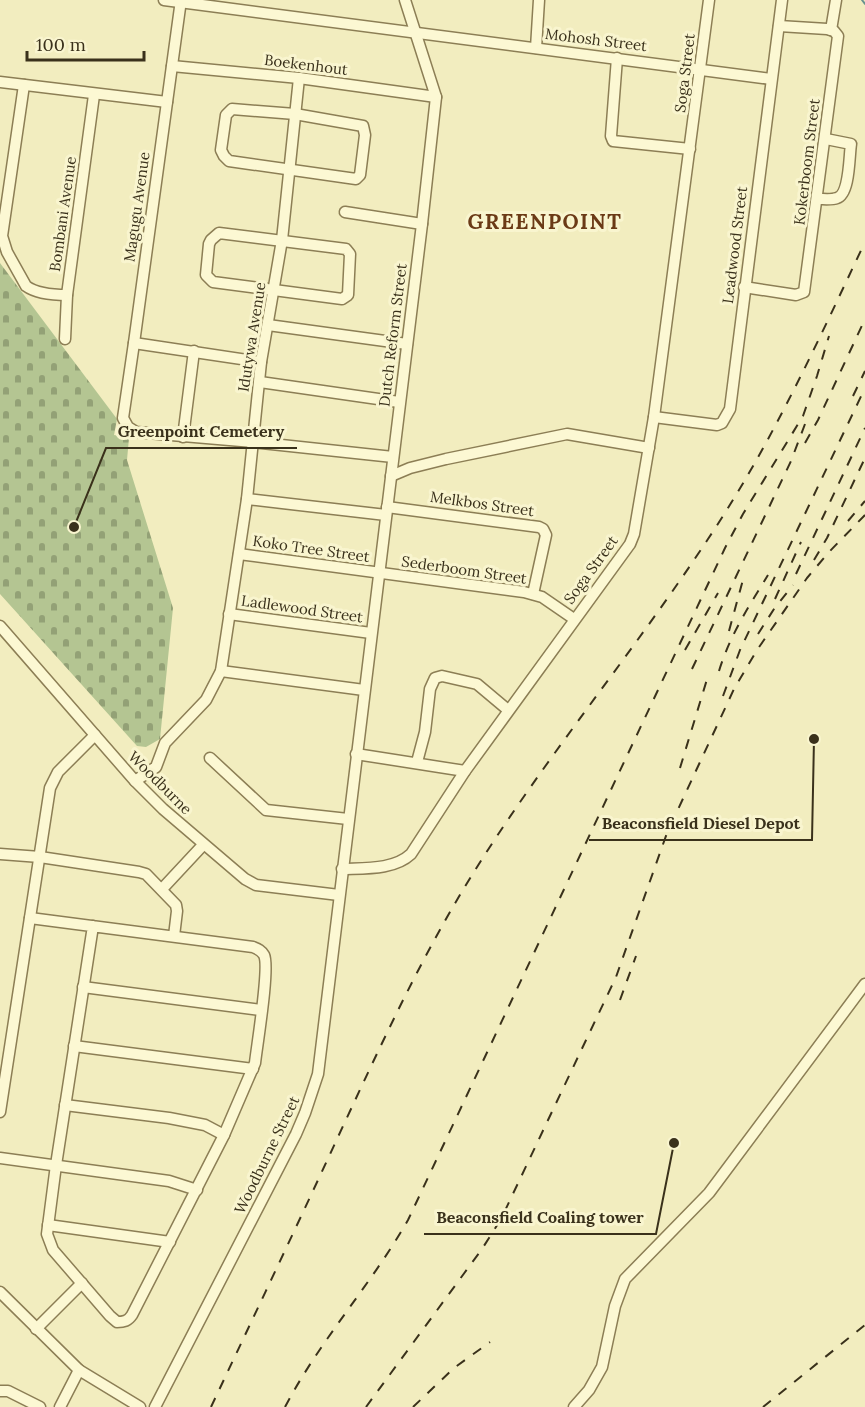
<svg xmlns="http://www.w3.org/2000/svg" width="865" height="1407" font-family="Lora,serif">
  <defs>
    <pattern id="cemetery-stones" width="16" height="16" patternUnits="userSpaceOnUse" patternTransform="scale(1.5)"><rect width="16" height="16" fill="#b4c592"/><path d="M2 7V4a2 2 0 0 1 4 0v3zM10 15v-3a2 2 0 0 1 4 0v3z" fill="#93a176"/></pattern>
  </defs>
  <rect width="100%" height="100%" fill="#f2edbf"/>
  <path fill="url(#cemetery-stones)" d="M 0,263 L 117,419 L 114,435 L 129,438 L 127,460 L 173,608 L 160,739 L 146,747 L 137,746 L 0,594 Z"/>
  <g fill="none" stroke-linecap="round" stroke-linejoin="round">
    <path stroke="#689290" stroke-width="2" d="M 862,0 L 865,4"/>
    <defs>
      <g id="minor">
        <path d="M 164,0 L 771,79"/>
        <path d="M 181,0 L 134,343 L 123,418 L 128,427 L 136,432 L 253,442 L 393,457"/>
        <path d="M 831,30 L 836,0"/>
        <path d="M 536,48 L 539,0"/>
        <path d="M 617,58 L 611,136 L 613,141 L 690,149"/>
        <path d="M 172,66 L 299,78 L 436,97"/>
        <path d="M 0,82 L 167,102"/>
        <path d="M 24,85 L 2,236 L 7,252 L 26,286 C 37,294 54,295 67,295"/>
        <path d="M 232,109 L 295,114 L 363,126 L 365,135 L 360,175 L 356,179 L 229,161 L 224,156 L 221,150 L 226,115 Z"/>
        <path d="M 818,199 C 824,199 832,200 837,198 C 850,194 849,156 851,144 L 826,139"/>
        <path d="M 345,212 L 422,224"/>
        <path d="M 219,233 L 346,249 L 350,254 L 348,295 L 342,299 L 213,282 L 206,275 L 209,244 L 211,240 Z"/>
        <path d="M 744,287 L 796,295 L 804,292 L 838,36 L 834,31 L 827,29 L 779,26"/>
        <path d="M 268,325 L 407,344"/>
        <path d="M 65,339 L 67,295 L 94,95"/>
        <path d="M 134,343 L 261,362"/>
        <path d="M 260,382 L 399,402"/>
        <path d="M 654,417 L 717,425 L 722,423 L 730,409 L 782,0"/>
        <path d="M 183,437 L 194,351"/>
        <path d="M 391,476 L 410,468 L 446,459 L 567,434 L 649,448"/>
        <path d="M 247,499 L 386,515"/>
        <path d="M 387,507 L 539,527 L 543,529 L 546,535 L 533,594"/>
        <path d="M 239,554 L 524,592 L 542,597 L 574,619"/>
        <path d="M 229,614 L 371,633"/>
        <path d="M 0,626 L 135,781 L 163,809 L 245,879 L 256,885 L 339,895"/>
        <path d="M 221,671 L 364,690"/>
        <path d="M 356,754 L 465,771"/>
        <path d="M 210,758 L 266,810 L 348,819"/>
        <path d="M 417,762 L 425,732 L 430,689 L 435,678 L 442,676 L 477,684 L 508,710"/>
        <path d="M 135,781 L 156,767 L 165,743 L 206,700 L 221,671 L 247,499 L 261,362 L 282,240 L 299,78"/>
        <path d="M 0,854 L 40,857 L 139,872 L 146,874 L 176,905 L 177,911 L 174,936"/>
        <path d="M 342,869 C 365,868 394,870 411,854 L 465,771 L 630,544 L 634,534 L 654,417 L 709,0"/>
        <path d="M 162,889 L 203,845"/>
        <path d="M 30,918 L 253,947 C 258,949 261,950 264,955 C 270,967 257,1045 255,1063 L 224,1135 L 132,1315 C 128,1321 124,1322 117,1322 L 110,1316 L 53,1250 L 47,1234 L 56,1165 L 93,926"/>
        <path d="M 83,987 L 261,1010"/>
        <path d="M 74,1046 L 253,1069"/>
        <path d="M 65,1105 L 169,1118 L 205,1125 L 224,1135"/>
        <path d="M 0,1112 L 50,788 L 58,772 L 95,735"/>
        <path d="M 0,1158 L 169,1181 L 197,1190"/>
        <path d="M 48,1225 L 170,1242"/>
        <path d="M 0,1292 L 79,1370 L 140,1407"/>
        <path d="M 36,1329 L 82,1283"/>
        <path d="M 0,1391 L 8,1391 L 40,1407"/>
        <path d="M 60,1407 L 79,1370"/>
        <path d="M 155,1407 L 296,1134 L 305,1113 L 318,1074 L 422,224 L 436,97 L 405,0"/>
        <path d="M 574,1407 L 589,1390 L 602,1367 L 615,1306 L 625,1279 L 709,1193 L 865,984"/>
      </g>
    </defs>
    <use href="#minor" stroke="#8c7e55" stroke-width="13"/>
    <use href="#minor" stroke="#fcf8d3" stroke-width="10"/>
    <g stroke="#3a311b" stroke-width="2" stroke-dasharray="10 10" stroke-linecap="butt">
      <path d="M 853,396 L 865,371"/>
      <path d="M 805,443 L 818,420 L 865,319"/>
      <path d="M 848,521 L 865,501"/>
      <path d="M 814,560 L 827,538 L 865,458"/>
      <path d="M 796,574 L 865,428"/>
      <path d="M 775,599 L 801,542"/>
      <path d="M 729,631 L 744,576"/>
      <path d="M 758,634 L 774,609 L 793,585"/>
      <path d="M 685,650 L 718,593"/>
      <path d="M 692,669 L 791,461 L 805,424"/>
      <path d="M 719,671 C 730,635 749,606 768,575"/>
      <path d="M 723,696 L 740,650 L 865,388"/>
      <path d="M 680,768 L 708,676"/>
      <path d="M 620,1000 L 636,956"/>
      <path d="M 211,1407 C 253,1318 296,1228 337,1139 C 379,1049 420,959 472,875 C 544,759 633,653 708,539 C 771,445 817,343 865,242"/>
      <path d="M 285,1407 C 320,1340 371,1285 408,1220 L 725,548 L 743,514 L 803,416 L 817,376 L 829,336"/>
      <path d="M 366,1407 L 482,1249 L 501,1219 L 616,977 L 667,833 L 734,689 L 757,650 L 807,578 L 829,552 L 865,515"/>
      <path d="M 413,1407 L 454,1368 L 490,1342"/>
      <path d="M 763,1407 L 865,1325"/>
    </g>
  </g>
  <g text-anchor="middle" stroke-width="6" stroke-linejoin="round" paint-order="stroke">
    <g font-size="15" fill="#3a311b" stroke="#f9f5cf">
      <text transform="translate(596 40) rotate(7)" y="5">Mohosh Street</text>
      <text transform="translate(306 65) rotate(7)" y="5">Boekenhout</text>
      <text transform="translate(685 73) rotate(-83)" y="5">Soga Street</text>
      <text transform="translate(807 162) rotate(-83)" y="5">Kokerboom Street</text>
      <text transform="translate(137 207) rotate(-82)" y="5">Magugu Avenue</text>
      <text transform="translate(63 214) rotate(-82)" y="5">Bombani Avenue</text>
      <text transform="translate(735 245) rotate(-83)" y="5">Leadwood Street</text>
      <text transform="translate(393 335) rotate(-83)" y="5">Dutch Reform Street</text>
      <text transform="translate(252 337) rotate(-81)" y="5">Idutywa Avenue</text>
      <text transform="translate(482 504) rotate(8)" y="5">Melkbos Street</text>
      <text transform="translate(311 549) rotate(8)" y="5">Koko Tree Street</text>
      <text transform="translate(464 570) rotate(8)" y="5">Sederboom Street</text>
      <text transform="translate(591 570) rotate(-54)" y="5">Soga Street</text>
      <text transform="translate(302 609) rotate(8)" y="5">Ladlewood Street</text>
      <text transform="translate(160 783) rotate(45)" y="5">Woodburne</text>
      <text transform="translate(267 1155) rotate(-64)" y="5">Woodburne Street</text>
    </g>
    <g font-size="21" font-weight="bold" letter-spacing="1.5" fill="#6b3a16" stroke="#f9f5cf">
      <text x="545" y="229">GREENPOINT</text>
    </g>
  </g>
  <path fill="none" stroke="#3a311b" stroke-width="2" d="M74 527L106 448H297M814 739L812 840H589M674 1143L656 1234H424"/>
  <g fill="#3a311b" stroke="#f9f5cf" stroke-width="2">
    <circle cx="74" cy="527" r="6"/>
    <circle cx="814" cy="739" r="6"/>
    <circle cx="674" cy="1143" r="6"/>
  </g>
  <g font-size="16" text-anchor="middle" font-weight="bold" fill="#3a311b" stroke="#f9f5cf" stroke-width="6" stroke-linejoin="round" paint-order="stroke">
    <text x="201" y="437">Greenpoint Cemetery</text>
    <text x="701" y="829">Beaconsfield Diesel Depot</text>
    <text x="540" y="1223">Beaconsfield Coaling tower</text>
  </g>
  <path d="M27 51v9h117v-9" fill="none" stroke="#3a311b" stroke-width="3"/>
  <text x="36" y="51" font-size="18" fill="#3a311b" stroke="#f9f5cf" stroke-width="4.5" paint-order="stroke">100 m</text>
</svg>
